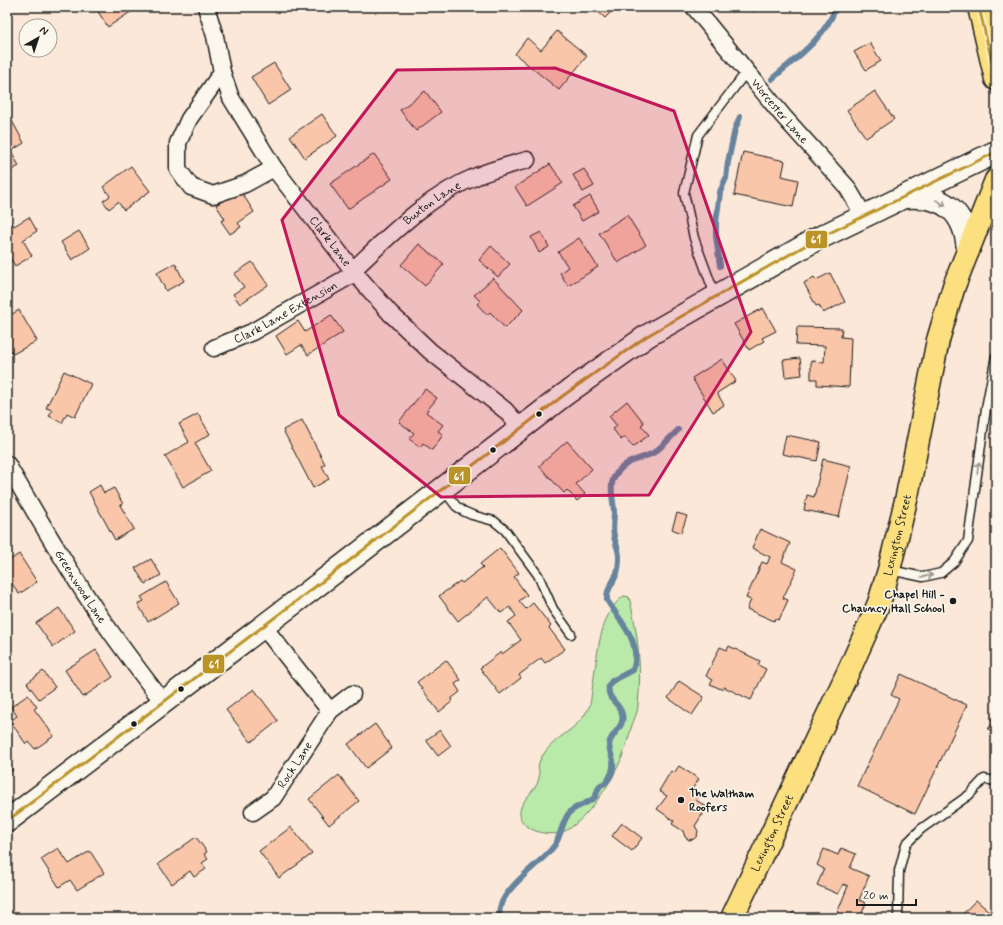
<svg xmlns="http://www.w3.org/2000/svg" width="1003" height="925" font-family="Mynerve,sans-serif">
  <rect width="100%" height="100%" fill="#fbe8d8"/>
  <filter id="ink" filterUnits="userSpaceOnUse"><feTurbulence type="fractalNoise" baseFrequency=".025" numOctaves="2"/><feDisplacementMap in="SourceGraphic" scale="8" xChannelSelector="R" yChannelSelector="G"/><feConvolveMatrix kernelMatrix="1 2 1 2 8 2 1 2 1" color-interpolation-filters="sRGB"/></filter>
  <g filter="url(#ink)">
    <path fill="#b9eaa9" stroke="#6a8362" d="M 624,596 L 629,597 C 638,632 642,669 638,705 C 638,712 634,719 632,725 C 629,736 626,747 622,757 C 614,779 585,823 563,832 C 555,835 545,834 536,831 C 525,827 517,820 521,807 C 525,797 537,789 539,778 C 540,768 535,767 543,755 C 554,737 577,730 587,711 C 591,705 591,697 592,690 C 597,662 598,613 624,596 Z"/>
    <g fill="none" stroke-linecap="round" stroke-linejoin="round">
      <g stroke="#66849e" stroke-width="6">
        <path d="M 772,79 C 796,58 825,38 836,7"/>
        <path d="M 720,266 L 716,236 L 716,222 L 720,192 L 726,178 L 728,162 L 735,129 L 740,117"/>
        <path d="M 500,918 C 493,897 533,868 546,855 C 550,851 555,846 557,841 C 562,831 563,818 571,811 C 578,805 588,804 595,797 C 597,794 597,789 600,786 C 601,784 603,784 605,783 C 611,778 614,769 613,761 C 612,754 607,748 610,741 C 614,731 625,726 622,714 C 619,702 606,700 609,685 L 612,681 L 633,670 C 643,642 620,622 607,600 C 606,589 613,584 616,575 C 619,569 619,563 619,557 C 619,549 615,543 614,536 C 612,528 614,520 614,512 C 613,492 605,480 625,465 C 633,459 644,458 653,453 C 662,447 670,438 678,430"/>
      </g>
    </g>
    <g fill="#fac6aa" stroke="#1c1c1c">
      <path d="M 95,7 L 138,7 L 108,27 Z"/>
      <path d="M 593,7 L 616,7 L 605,18 Z"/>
      <path d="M 748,7 L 759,7 L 753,12 Z"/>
      <path d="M 557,31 L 587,56 L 559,90 L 515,54 L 527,38 L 541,50 Z"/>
      <path d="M 870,43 L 881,61 L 866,70 L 854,52 Z"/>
      <path d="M 274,63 L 291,90 L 268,105 L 251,77 Z"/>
      <path d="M 425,91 L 441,112 L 416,131 L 400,110 Z"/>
      <path d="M 875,91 L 894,119 L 866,138 L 847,110 Z"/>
      <path d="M 322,114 L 337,136 L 305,158 L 290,136 Z"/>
      <path d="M 11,119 L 24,143 L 11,151 L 19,166 L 7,173 L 7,121 Z"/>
      <path d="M 743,152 L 785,161 L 782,176 L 798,180 L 793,207 L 734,195 Z"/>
      <path d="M 374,154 L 392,179 L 348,209 L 330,184 Z"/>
      <path d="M 550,164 L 563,183 L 527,206 L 515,187 Z"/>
      <path d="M 131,166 L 150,191 L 124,210 L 118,202 L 109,209 L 103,201 L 110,196 L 103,187 Z"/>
      <path d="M 584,169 L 594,186 L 583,192 L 573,175 Z"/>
      <path d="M 240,190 L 254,212 L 238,223 L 241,227 L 230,234 L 221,221 L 225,219 L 216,205 Z"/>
      <path d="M 590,196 L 599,211 L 582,221 L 573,206 Z"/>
      <path d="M 627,215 L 646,245 L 618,263 L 599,233 Z"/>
      <path d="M 29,217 L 37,231 L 23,240 L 32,256 L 15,266 L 7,253 L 7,225 L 12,222 L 14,226 Z"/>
      <path d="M 79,231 L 90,248 L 72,260 L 61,242 Z"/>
      <path d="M 541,232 L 549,247 L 539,253 L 531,237 Z"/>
      <path d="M 579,238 L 598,267 L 568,286 L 560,273 L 568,267 L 558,252 Z"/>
      <path d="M 419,244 L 444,264 L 425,286 L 401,265 Z"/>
      <path d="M 491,246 L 510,264 L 498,277 L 479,260 Z"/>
      <path d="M 252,262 L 268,285 L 240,304 L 233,294 L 244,287 L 234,274 Z"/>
      <path d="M 175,263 L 184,281 L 166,291 L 157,273 Z"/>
      <path d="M 830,273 L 845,302 L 823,313 L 819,305 L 816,306 L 804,283 L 814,277 L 816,280 Z"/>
      <path d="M 493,278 L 523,310 L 505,328 L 490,312 L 487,315 L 477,304 L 480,301 L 474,295 Z"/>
      <path d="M 763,308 L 776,331 L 762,338 L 764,341 L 749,350 L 734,324 Z"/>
      <path d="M 19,310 L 37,341 L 13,354 L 7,344 L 7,317 Z"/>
      <path d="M 331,315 L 343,332 L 308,355 L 301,345 L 287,354 L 276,336 L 298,321 L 305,332 Z"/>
      <path d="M 797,327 L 842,328 L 841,337 L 851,338 L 849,387 L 817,385 L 817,379 L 811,379 L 811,361 L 824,362 L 825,346 L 796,345 Z"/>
      <path d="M 800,358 L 802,375 L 785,377 L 783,360 Z"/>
      <path d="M 722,359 L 736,381 L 717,393 L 724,405 L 713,412 L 692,378 Z"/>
      <path d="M 64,371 L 91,384 L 75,417 L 67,413 L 62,423 L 49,416 L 52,410 L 46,408 Z"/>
      <path d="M 425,389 L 437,398 L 426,412 L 443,425 L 438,431 L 443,435 L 432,450 L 423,443 L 420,447 L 409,439 L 414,433 L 399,422 Z"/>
      <path d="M 627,401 L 644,423 L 641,425 L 649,435 L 633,447 L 625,437 L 621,440 L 613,429 L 617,426 L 609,416 Z"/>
      <path d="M 198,414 L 210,434 L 195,443 L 211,471 L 183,487 L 165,456 L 189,442 L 179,424 Z"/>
      <path d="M 302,420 L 325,464 L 322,466 L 329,479 L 313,488 L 283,430 Z"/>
      <path d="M 786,435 L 821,442 L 817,461 L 782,454 Z"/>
      <path d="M 567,441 L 592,469 L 576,484 L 585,494 L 577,501 L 567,490 L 564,493 L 539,466 Z"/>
      <path d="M 823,459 L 851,466 L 839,517 L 804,510 L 807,495 L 814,497 Z"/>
      <path d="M 100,485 L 104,493 L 114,488 L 123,504 L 120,505 L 134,529 L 115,540 L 89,492 Z"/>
      <path d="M 677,513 L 687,516 L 681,533 L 672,529 Z"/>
      <path d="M 760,529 L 790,543 L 782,562 L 797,569 L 783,598 L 788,600 L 779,620 L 775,619 L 774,621 L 747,609 L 751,600 L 746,598 L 762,562 L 767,564 L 770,557 L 752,548 Z"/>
      <path d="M 500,548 L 519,573 L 514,577 L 527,595 L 519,601 L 526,609 L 533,603 L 551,626 L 549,628 L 565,649 L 545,663 L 541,658 L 519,675 L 521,678 L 500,694 L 480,668 L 501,652 L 502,654 L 521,640 L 508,622 L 516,616 L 510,607 L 501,613 L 488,597 L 458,621 L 439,596 L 460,581 L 462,583 L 483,567 L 480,564 Z"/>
      <path d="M 19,554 L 37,582 L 19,594 L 7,576 L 7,562 Z"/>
      <path d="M 151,559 L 161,575 L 145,584 L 135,568 Z"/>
      <path d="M 166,582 L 179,603 L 148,622 L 138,604 L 144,601 L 141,597 Z"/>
      <path d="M 59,608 L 75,631 L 53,647 L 36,623 Z"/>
      <path d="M 729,646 L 760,661 L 758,665 L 766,669 L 751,700 L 724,687 L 723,690 L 710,684 L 713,680 L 706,676 L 720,647 L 727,650 Z"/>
      <path d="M 96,650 L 113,677 L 83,697 L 65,670 Z"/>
      <path d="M 446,660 L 461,680 L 455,684 L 460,692 L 451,699 L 453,701 L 439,712 L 417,682 Z"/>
      <path d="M 43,671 L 55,687 L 39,699 L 27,683 Z"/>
      <path d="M 901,674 L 967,705 L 915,814 L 857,786 L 899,699 L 891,695 Z"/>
      <path d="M 679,681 L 704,697 L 692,715 L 668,698 Z"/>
      <path d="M 254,689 L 278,721 L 251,742 L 226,710 Z"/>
      <path d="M 28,695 L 37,707 L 34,709 L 54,736 L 35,749 L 29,742 L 26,744 L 10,721 L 17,716 L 11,707 Z"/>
      <path d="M 996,714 L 996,736 L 988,729 L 993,723 L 991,720 Z"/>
      <path d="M 375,724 L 392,748 L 366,768 L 348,744 Z"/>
      <path d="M 440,730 L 451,746 L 438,756 L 426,740 Z"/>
      <path d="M 996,752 L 996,763 L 991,758 Z"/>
      <path d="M 7,763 L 13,770 L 7,774 Z"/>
      <path d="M 679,766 L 699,779 L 690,792 L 698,797 L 696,800 L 707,807 L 695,826 L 698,831 L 697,836 L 694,839 L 689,840 L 685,837 L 683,831 L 672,824 L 674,821 L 657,809 L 667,796 L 659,791 L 671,771 L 674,773 Z"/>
      <path d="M 339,775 L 359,801 L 329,825 L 309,799 Z"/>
      <path d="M 622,823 L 642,838 L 632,851 L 612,836 Z"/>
      <path d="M 291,827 L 312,854 L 279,878 L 259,851 Z"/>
      <path d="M 196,837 L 207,852 L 204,854 L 208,859 L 202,863 L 206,869 L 194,877 L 190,871 L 172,884 L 158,864 Z"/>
      <path d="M 58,848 L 69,864 L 90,851 L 104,873 L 77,890 L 70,880 L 59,887 L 41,859 Z"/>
      <path d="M 841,848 L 856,854 L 850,868 L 869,876 L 859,900 L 866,903 L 860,918 L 835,918 L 848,886 L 843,884 L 838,894 L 817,885 L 824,869 L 817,865 L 824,849 L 838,855 Z"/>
      <path d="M 976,900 L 991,913 L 987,918 L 959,918 Z"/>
      <path d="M 793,912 L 805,918 L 790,918 Z"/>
    </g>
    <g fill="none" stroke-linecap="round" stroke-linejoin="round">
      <defs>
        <g id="lane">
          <path d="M 715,295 L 694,238 L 684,193 L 698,135 L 747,71"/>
          <path d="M 443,489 L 456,506 L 463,511 L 472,515 L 494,521 L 505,530 L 538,575 L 553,609 L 571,634"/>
          <path d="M 890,570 L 923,577 L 941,573 L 954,562 L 968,541 L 986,408 L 996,356"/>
          <path d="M 898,918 L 899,871 L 906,844 L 921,829 L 969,795 L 984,779 L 996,781"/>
        </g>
        <g id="street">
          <path id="s1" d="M 206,7 L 215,36 L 222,72 L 231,98 L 274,168 L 355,273 L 390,313 L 430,351 L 505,410 L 521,428"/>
          <path id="s2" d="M 694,7 L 783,116 L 847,187 L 864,216"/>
          <path d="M 222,72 L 189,119 L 178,143 L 178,169 L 191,187 L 213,195 L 245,184 L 274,168"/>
          <path id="s3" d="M 353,270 C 390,235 428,196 477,176 C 493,169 510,165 527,160"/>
          <path id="s4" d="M 214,348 L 252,332 L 355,273"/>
          <path id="s5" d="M 7,464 C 34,511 61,558 91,603 C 113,637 138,669 163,702"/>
          <path d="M 263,626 L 330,711"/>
          <path id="s6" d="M 253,812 L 273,798 L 330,711 L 352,694"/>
        </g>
        <g id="secondary">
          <path d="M 905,197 C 944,194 966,212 968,251"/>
          <path d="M 7,821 L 336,571 L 564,395 L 647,336 L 815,240 L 996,152"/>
        </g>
        <g id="primary">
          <path d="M 979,7 L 996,79"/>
          <path id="s7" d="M 732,918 L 850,668 L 879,603 L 889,570 L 907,496 L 938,340 L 954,286 L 996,180"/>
        </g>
      </defs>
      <use href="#lane" stroke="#1c1c1c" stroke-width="11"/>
      <use href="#street" stroke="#1c1c1c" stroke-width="19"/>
      <use href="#secondary" stroke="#1c1c1c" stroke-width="25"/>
      <use href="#primary" stroke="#1c1c1c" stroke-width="25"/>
      <use href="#lane" stroke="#fbf7ec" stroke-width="8"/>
      <use href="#street" stroke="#fbf7ec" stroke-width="16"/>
      <use href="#secondary" stroke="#fbf7ec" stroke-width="22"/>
      <use href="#primary" stroke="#fce080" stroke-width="22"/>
      <defs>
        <g id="bus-1">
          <path d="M 979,7 L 996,79"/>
          <path d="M 7,821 L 336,571 L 564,395 L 647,336 L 815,240 L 996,152"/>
        </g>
      </defs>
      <use href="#bus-1" stroke="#fbf7ec" stroke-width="6"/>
      <use href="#bus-1" stroke="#bb9427" stroke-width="3"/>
    </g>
    <defs><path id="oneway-shaft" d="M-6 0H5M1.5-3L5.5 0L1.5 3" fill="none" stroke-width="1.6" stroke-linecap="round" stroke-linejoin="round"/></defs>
    <g stroke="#97948e">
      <use href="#oneway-shaft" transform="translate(941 203) rotate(30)"/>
      <use href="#oneway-shaft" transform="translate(978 468) rotate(-82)"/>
      <use href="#oneway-shaft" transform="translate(927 576) rotate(-10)"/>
    </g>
  </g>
  <path fill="#c2185b" fill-opacity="0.2" stroke="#c2185b" stroke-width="3" stroke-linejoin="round" d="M 555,68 L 674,111 L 751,332 L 649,495 L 441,497 L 339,415 L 282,220 L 397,70 Z"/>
  <g fill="#1c1c1c" stroke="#fbf7ec" stroke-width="1.5">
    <circle cx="539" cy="414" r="3.5"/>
    <circle cx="493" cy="450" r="3.5"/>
    <circle cx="953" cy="601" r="4"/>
    <circle cx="181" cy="689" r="3.5"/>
    <circle cx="134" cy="724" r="3.5"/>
    <circle cx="681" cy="800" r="4"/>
  </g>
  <g text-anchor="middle" stroke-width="3" stroke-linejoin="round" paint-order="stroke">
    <g font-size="12" fill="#1c1c1c" stroke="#fbf7ec">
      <text dy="4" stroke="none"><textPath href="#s2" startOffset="135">Worcester Lane</textPath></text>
      <text dy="4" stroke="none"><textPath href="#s3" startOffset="104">Buxton Lane</textPath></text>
      <text dy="4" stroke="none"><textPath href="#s1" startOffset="269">Clark Lane</textPath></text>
      <text dy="4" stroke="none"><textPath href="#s4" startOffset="80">Clark Lane Extension</textPath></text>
      <text dy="4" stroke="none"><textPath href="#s7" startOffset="418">Lexington Street</textPath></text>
      <text dy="4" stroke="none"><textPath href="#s5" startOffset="143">Greenwood Lane</textPath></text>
      <text dy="4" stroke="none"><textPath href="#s6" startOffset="64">Rock Lane</textPath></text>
      <text dy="4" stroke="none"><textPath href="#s7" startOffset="94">Lexington Street</textPath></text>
    </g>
    <g font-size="12" font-weight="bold" fill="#1c1c1c" stroke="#fbf7ec" text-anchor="end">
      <text x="945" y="598">Chapel Hill -<tspan x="945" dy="14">Chauncy Hall School</tspan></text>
      <text x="689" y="797" text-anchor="start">The Waltham<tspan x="689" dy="14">Roofers</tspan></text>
    </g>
  </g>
  <g stroke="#fbf7ec" stroke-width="1.5">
    <rect x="805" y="230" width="23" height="19" rx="4" fill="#bb9427"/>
    <rect x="448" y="466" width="23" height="19" rx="4" fill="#bb9427"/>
    <rect x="202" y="654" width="23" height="20" rx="4" fill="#bb9427"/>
  </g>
  <g font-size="11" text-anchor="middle" font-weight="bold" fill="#fff">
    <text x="816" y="243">61</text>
    <text x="459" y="480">61</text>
    <text x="214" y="668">61</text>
  </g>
  <rect width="1003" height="925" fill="none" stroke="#fbf7ec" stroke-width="24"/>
  <rect x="12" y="12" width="979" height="901" fill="none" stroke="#1c1c1c" stroke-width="1.5" filter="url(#ink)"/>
  <g transform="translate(38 38) rotate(39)"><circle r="19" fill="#fbf7ec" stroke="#a29f99"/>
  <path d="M0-3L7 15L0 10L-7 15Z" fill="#1c1c1c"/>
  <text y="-6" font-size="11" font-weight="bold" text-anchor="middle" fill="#1c1c1c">N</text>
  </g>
  <path d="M857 899v6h59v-6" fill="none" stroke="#1c1c1c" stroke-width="2"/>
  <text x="863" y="899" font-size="12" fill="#1c1c1c" stroke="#fbf7ec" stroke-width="3" paint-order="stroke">20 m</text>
</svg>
